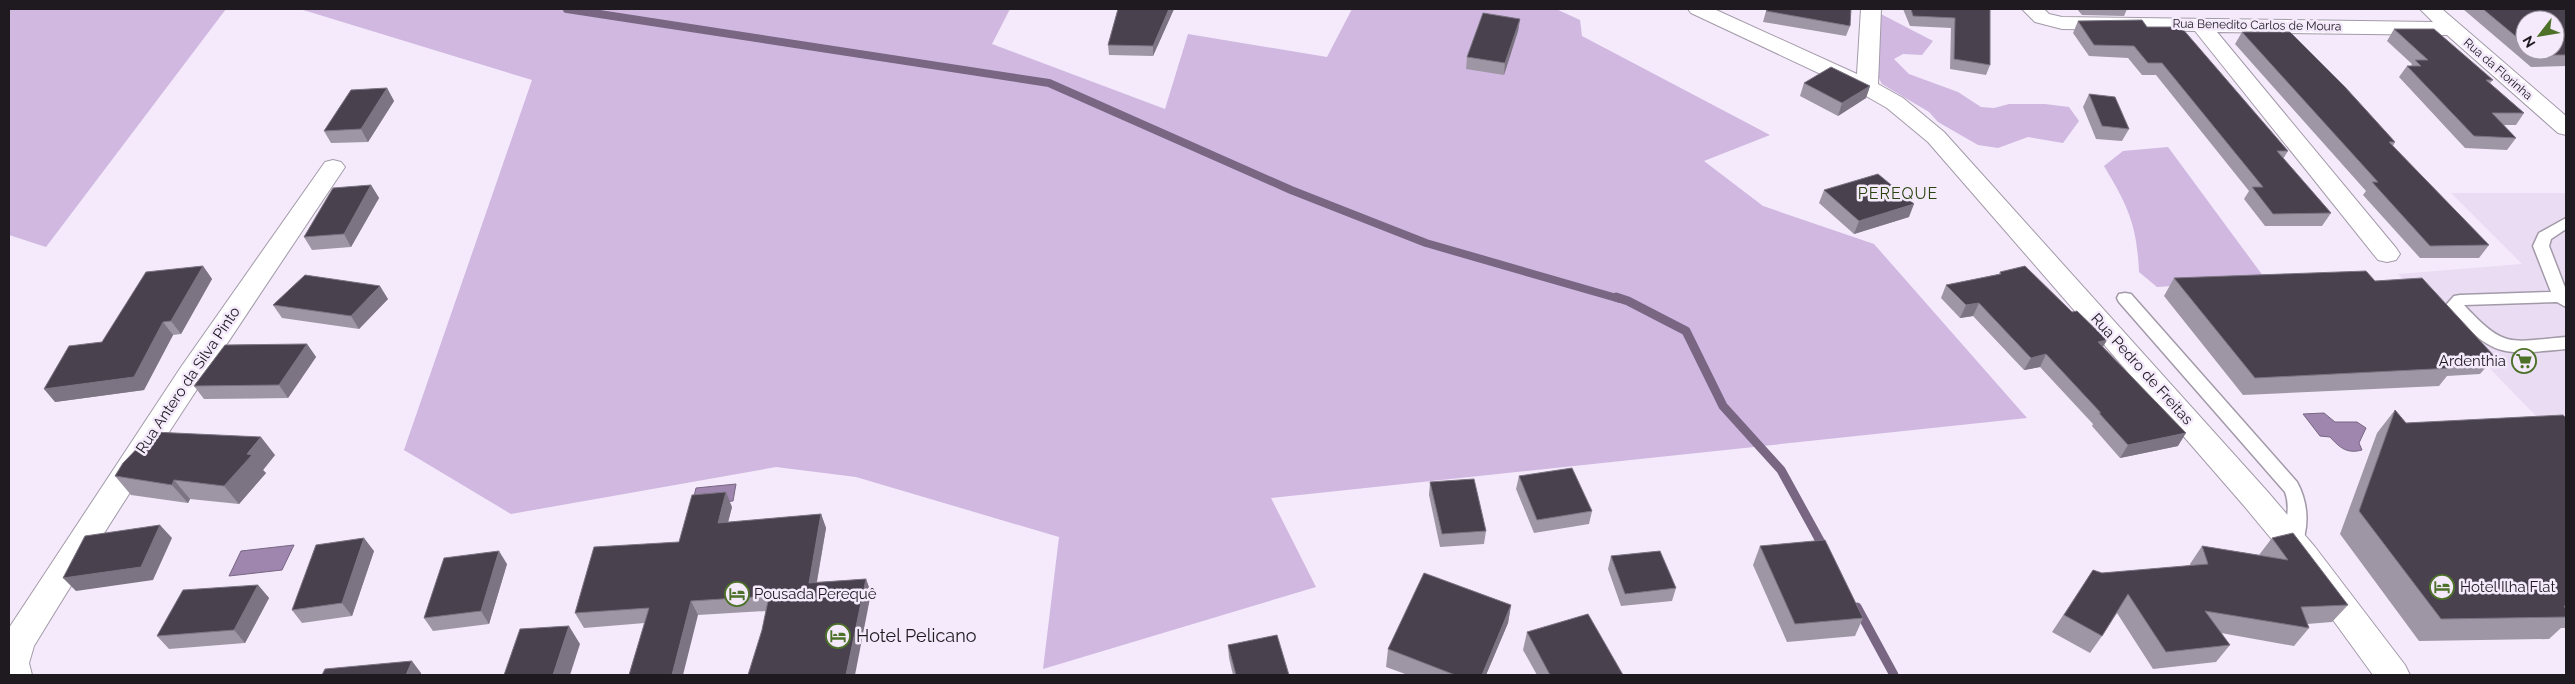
<svg xmlns="http://www.w3.org/2000/svg" width="2575" height="684" font-family="Raleway,sans-serif">
  <rect width="100%" height="100%" fill="#f4eafb"/>
  <path fill="#e9dcf3" d="M 2451,193 L 2566,193 L 2566,447 L 2398,274 L 2522,264 Z"/>
  <g fill="#d0b8e1">
    <path d="M 9,9 L 226,9 L 46,247 L 9,235 Z"/>
    <path d="M 300,9 L 1010,9 L 992,44 L 1165,109 L 1188,34 L 1327,57 L 1352,9 L 1556,9 L 1580,20 L 1582,36 L 1770,135 L 1704,161 L 1763,206 L 1874,244 L 2027,418 L 1271,498 L 1316,587 L 1043,669 L 1059,537 L 856,477 L 776,467 L 511,514 L 404,450 L 532,80 Z"/>
    <path d="M 1881,14 L 1933,41 L 1922,55 L 1903,54 L 1894,59 L 1909,74 L 1958,92 L 1981,107 L 1994,108 L 2009,104 L 2045,104 L 2069,107 L 2079,121 L 2063,143 L 2028,137 L 1998,148 L 1978,145 L 1938,122 L 1929,112 L 1882,84 L 1874,69 L 1881,30 Z"/>
    <path d="M 2168,147 L 2266,280 L 2157,287 L 2139,272 C 2137,225 2128,206 2104,166 L 2123,151 Z"/>
  </g>
  <g fill="#9e86ae" stroke="#786683">
    <path d="M 2324,413 L 2335,422 L 2357,422 L 2366,428 L 2359,443 L 2362,450 C 2347,454 2340,448 2330,437 L 2320,436 L 2303,414 Z"/>
    <path d="M 736,484 L 733,501 L 698,504 L 691,509 L 696,488 Z"/>
    <path d="M 294,545 L 282,570 L 229,576 L 241,551 Z"/>
  </g>
  <g fill="none" stroke-linecap="round" stroke-linejoin="round">
    <path stroke="#786683" stroke-width="8" d="M 567,9 L 1049,83 L 1291,190 L 1426,243 L 1620,299"/>
    <g stroke="#786683" stroke-width="9">
      <path d="M 1616,297 L 1628,301 L 1686,331 L 1723,406 L 1781,470 L 1825,550"/>
      <path d="M 1857,607 L 1894,675"/>
    </g>
    <defs>
      <g id="service">
        <path d="M 2566,218 L 2566,229 L 2551,239 L 2549,246 L 2566,290 L 2566,307 L 2557,302 L 2464,305 C 2505,349 2509,342 2566,337 L 2566,349 C 2501,355 2495,358 2448,309 L 2446,305 L 2454,296 L 2460,295 L 2551,292 L 2533,246 L 2539,233 Z"/>
        <path d="M 2125,293 L 2131,294 L 2297,482 C 2308,502 2310,527 2300,548 L 2293,550 L 2286,548 C 2280,535 2293,512 2285,492 L 2119,302 L 2117,298 L 2119,294 Z"/>
      </g>
      <g id="minor">
        <path d="M 1688,9 L 1714,9 L 1857,74 L 1861,9 L 1881,9 L 1878,84 L 1903,98 L 1944,132 L 2267,491 L 2315,547 L 2405,665 L 2410,675 L 2373,675 L 2293,565 L 2245,507 L 1928,142 L 1887,108 L 1859,92 L 1691,13 Z"/>
        <path d="M 2022,9 L 2044,9 L 2049,14 L 2062,17 L 2433,22 L 2420,9 L 2442,9 L 2566,116 L 2566,135 L 2558,133 L 2447,35 L 2217,32 L 2396,248 L 2400,254 L 2396,260 L 2387,262 L 2378,260 L 2195,31 L 2062,29 L 2035,22 Z"/>
        <path d="M 333,160 L 341,162 L 345,167 C 239,325 133,483 34,646 L 29,663 L 32,675 L 9,675 L 9,628 L 181,367 L 325,162 Z"/>
      </g>
    </defs>
    <use href="#service" stroke="#a39aa9" stroke-width="3"/>
    <use href="#minor" stroke="#a39aa9" stroke-width="2"/>
    <use href="#service" fill="#fff" fill-rule="evenodd"/>
    <use href="#minor" fill="#fff" fill-rule="evenodd"/>
  </g>
  <g fill="#9e96a4" fill-rule="evenodd">
    <path d="M 1174,9 L 1153,56 L 1109,55 L 1108,45 Z"/>
    <path d="M 1903,9 L 1990,9 L 1990,65 L 1986,75 L 1950,69 L 1951,28 L 1910,26 Z"/>
    <path d="M 2077,9 L 2127,9 L 2124,16 L 2082,15 Z"/>
    <path d="M 2463,9 L 2566,9 L 2566,66 L 2531,67 ZM 2525,20 L 2555,50 L 2525,50 Z"/>
    <path d="M 1766,11 L 1850,26 L 1846,36 L 1763,22 Z"/>
    <path d="M 1520,19 L 1518,31 L 1504,75 L 1466,69 L 1467,57 Z"/>
    <path d="M 2078,21 L 2147,27 L 2288,151 L 2283,159 L 2331,213 L 2322,226 L 2265,226 L 2244,199 L 2249,191 L 2156,75 L 2142,75 L 2128,58 L 2089,56 L 2073,33 Z"/>
    <path d="M 2394,29 L 2493,80 L 2490,83 L 2524,113 L 2516,125 L 2503,125 L 2516,138 L 2507,150 L 2465,148 L 2399,77 L 2407,66 L 2411,66 L 2412,64 L 2387,41 Z"/>
    <path d="M 2242,32 L 2395,142 L 2393,146 L 2489,245 L 2479,258 L 2420,258 L 2363,195 L 2366,191 L 2235,44 Z"/>
    <path d="M 1804,83 L 1870,86 L 1866,98 L 1838,116 L 1800,96 Z"/>
    <path d="M 387,88 L 394,101 L 368,142 L 331,143 L 324,131 Z"/>
    <path d="M 2089,94 L 2129,129 L 2122,141 L 2096,139 L 2083,107 Z"/>
    <path d="M 371,185 L 379,198 L 351,247 L 312,250 L 304,237 Z"/>
    <path d="M 1824,190 L 1909,217 L 1854,234 L 1819,203 Z"/>
    <path d="M 203,266 L 212,279 L 181,334 L 173,335 L 144,390 L 55,402 L 102,342 Z"/>
    <path d="M 2000,272 L 2072,312 L 2107,340 L 2103,347 L 2178,446 L 2120,458 L 2092,426 L 2093,424 L 2040,367 L 2024,370 L 1973,316 L 1960,318 L 1941,298 L 1946,285 L 1999,274 Z"/>
    <path d="M 2174,278 L 2375,281 L 2495,357 L 2480,374 L 2447,376 L 2439,386 L 2243,395 L 2164,296 Z"/>
    <path d="M 388,299 L 359,329 L 282,318 L 273,305 Z"/>
    <path d="M 307,344 L 316,357 L 288,398 L 204,399 L 194,386 Z"/>
    <path d="M 2395,410 L 2406,423 L 2566,418 L 2566,628 L 2561,628 L 2549,639 L 2419,641 L 2340,534 L 2377,433 Z"/>
    <path d="M 275,455 L 263,470 L 266,473 L 239,504 L 190,499 L 188,503 L 131,495 L 115,476 Z"/>
    <path d="M 1519,476 L 1592,511 L 1589,524 L 1534,533 L 1516,489 Z"/>
    <path d="M 1430,482 L 1486,531 L 1484,544 L 1440,547 L 1429,495 Z"/>
    <path d="M 732,507 L 728,522 L 821,514 L 826,528 L 817,582 L 866,579 L 871,593 L 762,630 L 766,611 L 698,615 L 645,623 L 584,628 L 575,613 Z"/>
    <path d="M 2272,538 L 2348,605 L 2332,622 L 2307,624 L 2309,628 L 2294,646 L 2221,633 L 2230,645 L 2216,662 L 2153,669 L 2117,613 L 2102,636 L 2090,653 L 2052,632 L 2093,570 L 2102,573 L 2190,566 L 2190,564 L 2202,546 L 2259,555 Z"/>
    <path d="M 1760,546 L 1863,618 L 1855,636 L 1787,642 L 1753,565 Z"/>
    <path d="M 374,551 L 352,616 L 302,623 L 292,610 Z"/>
    <path d="M 1611,556 L 1676,588 L 1672,601 L 1621,606 L 1608,569 Z"/>
    <path d="M 507,564 L 489,624 L 433,631 L 424,618 Z"/>
    <path d="M 258,585 L 269,598 L 245,643 L 169,649 L 157,636 Z"/>
    <path d="M 1511,605 L 1508,623 L 1486,675 L 1408,675 L 1386,667 L 1388,649 Z"/>
    <path d="M 1527,632 L 1623,675 L 1537,675 L 1523,650 Z"/>
    <path d="M 1228,645 L 1289,675 L 1233,675 L 1229,658 Z"/>
  </g>
  <g fill="#7c7482">
    <path d="M 1169,9 L 1174,9 L 1153,56 L 1153,46 Z"/>
    <path d="M 1520,19 L 1518,31 L 1504,75 L 1505,63 Z"/>
    <path d="M 1870,86 L 1866,98 L 1838,116 L 1842,103 Z"/>
    <path d="M 387,88 L 394,101 L 368,142 L 361,129 Z"/>
    <path d="M 371,185 L 379,198 L 351,247 L 344,234 Z"/>
    <path d="M 1914,204 L 1909,217 L 1854,234 L 1859,221 Z"/>
    <path d="M 203,266 L 212,279 L 181,334 L 171,321 Z"/>
    <path d="M 380,286 L 388,299 L 359,329 L 351,316 Z"/>
    <path d="M 1979,303 L 1973,316 L 1960,318 L 1966,305 Z"/>
    <path d="M 163,322 L 173,335 L 144,390 L 55,402 L 44,389 Z"/>
    <path d="M 2107,340 L 2099,353 L 2098,342 Z"/>
    <path d="M 307,344 L 316,357 L 288,398 L 279,385 Z"/>
    <path d="M 2046,354 L 2040,367 L 2024,370 L 2031,358 Z"/>
    <path d="M 2186,433 L 2178,446 L 2120,458 L 2128,445 Z"/>
    <path d="M 261,437 L 275,455 L 263,470 L 266,473 L 239,504 L 224,486 L 247,454 Z"/>
    <path d="M 174,480 L 190,499 L 188,503 L 172,485 Z"/>
    <path d="M 726,492 L 732,507 L 724,538 L 718,523 Z"/>
    <path d="M 821,514 L 826,528 L 814,597 L 809,583 Z"/>
    <path d="M 160,525 L 172,538 L 153,580 L 76,591 L 63,578 Z"/>
    <path d="M 364,538 L 374,551 L 352,616 L 342,603 Z"/>
    <path d="M 499,551 L 507,564 L 489,624 L 481,611 Z"/>
    <path d="M 866,579 L 871,593 L 855,675 L 846,675 Z"/>
    <path d="M 258,585 L 269,598 L 245,643 L 234,630 Z"/>
    <path d="M 691,601 L 698,615 L 683,675 L 672,675 Z"/>
    <path d="M 1511,605 L 1508,623 L 1486,675 L 1482,675 Z"/>
    <path d="M 569,626 L 580,644 L 570,675 L 553,675 Z"/>
    <path d="M 412,661 L 421,673 L 421,675 L 406,675 Z"/>
  </g>
  <g fill="#49414e" stroke="#7c7482">
    <path d="M 1118,9 L 1169,9 L 1153,46 L 1108,45 Z"/>
    <path d="M 1769,9 L 1851,9 L 1850,26 L 1766,11 Z"/>
    <path d="M 1911,9 L 1990,9 L 1990,65 L 1954,59 L 1955,18 L 1913,16 Z"/>
    <path d="M 2483,9 L 2566,9 L 2566,55 L 2539,55 L 2533,50 L 2555,50 L 2555,20 L 2525,20 L 2525,44 Z"/>
    <path d="M 1483,13 L 1520,19 L 1505,63 L 1467,57 Z"/>
    <path d="M 2142,20 L 2147,27 L 2181,27 L 2288,151 L 2277,151 L 2331,213 L 2273,214 L 2252,187 L 2263,187 L 2162,63 L 2148,63 L 2134,46 L 2094,45 L 2078,21 Z"/>
    <path d="M 2394,29 L 2434,29 L 2493,80 L 2486,80 L 2524,113 L 2492,113 L 2516,138 L 2474,136 L 2407,66 L 2421,66 L 2415,60 L 2428,60 Z"/>
    <path d="M 2242,32 L 2290,32 L 2345,87 L 2395,142 L 2389,142 L 2489,245 L 2430,246 L 2372,182 L 2378,182 Z"/>
    <path d="M 1831,67 L 1870,86 L 1842,103 L 1804,83 Z"/>
    <path d="M 387,88 L 361,129 L 324,131 L 351,90 Z"/>
    <path d="M 2089,94 L 2115,97 L 2129,129 L 2102,126 Z"/>
    <path d="M 1878,174 L 1914,204 L 1859,221 L 1824,190 Z"/>
    <path d="M 371,185 L 344,234 L 304,237 L 333,188 Z"/>
    <path d="M 203,266 L 171,321 L 163,322 L 134,377 L 44,389 L 69,346 L 102,342 L 146,272 Z"/>
    <path d="M 2025,266 L 2072,312 L 2077,311 L 2107,340 L 2098,342 L 2186,433 L 2128,445 L 2099,413 L 2101,413 L 2046,354 L 2031,358 L 1979,303 L 1966,305 L 1946,285 L 2001,274 L 2000,272 Z"/>
    <path d="M 2366,271 L 2375,281 L 2422,278 L 2495,357 L 2445,359 L 2453,368 L 2255,378 L 2174,278 Z"/>
    <path d="M 305,275 L 380,286 L 351,316 L 273,305 Z"/>
    <path d="M 307,344 L 279,385 L 194,386 L 225,345 Z"/>
    <path d="M 2395,410 L 2406,423 L 2563,415 L 2566,418 L 2566,606 L 2564,606 L 2566,609 L 2566,617 L 2441,619 L 2359,511 Z"/>
    <path d="M 153,432 L 261,437 L 247,454 L 252,455 L 224,486 L 174,480 L 172,485 L 115,476 L 123,463 Z"/>
    <path d="M 1572,468 L 1592,511 L 1537,520 L 1519,476 Z"/>
    <path d="M 1474,479 L 1486,531 L 1442,534 L 1430,482 Z"/>
    <path d="M 726,492 L 718,523 L 821,514 L 809,583 L 866,579 L 846,675 L 748,675 L 762,630 L 769,596 L 691,601 L 672,675 L 629,675 L 649,608 L 575,613 L 594,547 L 679,542 L 692,495 Z"/>
    <path d="M 160,525 L 141,567 L 63,578 L 85,536 Z"/>
    <path d="M 2293,533 L 2348,605 L 2301,607 L 2309,628 L 2205,611 L 2230,645 L 2166,652 L 2128,594 L 2102,636 L 2064,615 L 2093,570 L 2102,573 L 2208,564 L 2202,546 L 2288,560 L 2272,538 Z"/>
    <path d="M 364,538 L 342,603 L 292,610 L 316,545 Z"/>
    <path d="M 1825,540 L 1863,618 L 1795,624 L 1760,546 Z"/>
    <path d="M 499,551 L 481,611 L 424,618 L 444,558 Z"/>
    <path d="M 1660,551 L 1676,588 L 1625,594 L 1611,556 Z"/>
    <path d="M 1424,573 L 1511,605 L 1482,675 L 1455,675 L 1388,649 Z"/>
    <path d="M 258,585 L 234,630 L 157,636 L 183,590 Z"/>
    <path d="M 1588,614 L 1623,675 L 1550,675 L 1527,632 Z"/>
    <path d="M 569,626 L 553,675 L 504,675 L 520,629 Z"/>
    <path d="M 1277,635 L 1289,675 L 1236,675 L 1228,645 Z"/>
    <path d="M 412,661 L 406,675 L 322,675 L 325,669 Z"/>
  </g>
  <defs>
    <symbol id="supermarket-ring" viewBox="-11 -11 22 22"><circle r="9.5" fill="#f4eafb" stroke="#4d7129" stroke-width="1.5"/><path d="M-6-5.5h2.5l.6 2H6L4.5 2H-2.5L-4.4-4H-6ZM-1.5 3.2a1.3 1.3 0 1 0 .1 0ZM3 3.2a1.3 1.3 0 1 0 .1 0Z" fill="#4d7129"/></symbol>
    <symbol id="hotel-ring" viewBox="-11 -11 22 22"><circle r="9.5" fill="#f4eafb" stroke="#4d7129" stroke-width="1.5"/><path d="M-6-4.5h1.5V1H6V5H4.5V3h-9V5H-6ZM-4 0a1.8 1.8 0 1 1 3.6 0ZM.5 0V-2.5h3Q6-2.5 6 0Z" fill="#4d7129"/></symbol>
  </defs>
  <g fill-rule="evenodd">
    <use href="#supermarket-ring" x="2510" y="347" width="28" height="28"/>
    <use href="#hotel-ring" x="2428" y="573" width="28" height="28"/>
    <use href="#hotel-ring" x="723" y="580" width="28" height="28"/>
    <use href="#hotel-ring" x="824" y="622" width="28" height="28"/>
  </g>
  <g text-anchor="middle" stroke-width="5" stroke-linejoin="round" paint-order="stroke">
    <g font-size="12" fill="#1e1a20" stroke="#f4eafb">
      <text transform="translate(2257 25) rotate(1)" y="4">Rua Benedito Carlos de Moura</text>
      <text transform="translate(2498 69) rotate(41)" y="4">Rua da Florinha</text>
    </g>
    <g font-size="15" fill="#1e1a20" stroke="#f4eafb" text-anchor="start">
      <text x="2506" y="366" text-anchor="end">Ardenthia</text>
      <text x="2460" y="592">Hotel Ilha Flat</text>
      <text x="754" y="599">Pousada Perequê</text>
    </g>
    <g font-size="15" fill="#1e1a20" stroke="#f4eafb">
      <text transform="translate(2142 369) rotate(48)" y="5">Rua Pedro de Freitas</text>
      <text transform="translate(188 380) rotate(-56)" y="5">Rua Antero da Silva Pinto</text>
    </g>
    <g font-size="16" letter-spacing="1" fill="#2b4311" stroke="#f4eafb">
      <text x="1898" y="199">PEREQUE</text>
    </g>
    <g font-size="18" fill="#1e1a20" stroke="#f4eafb" text-anchor="start">
      <text x="856" y="642">Hotel Pelicano</text>
    </g>
  </g>
  <rect width="2575" height="684" fill="none" stroke="#1e1a20" stroke-width="20"/>
  <g transform="translate(2540 35) rotate(239)"><circle r="24" fill="#f4eafb" stroke="#9e97a3"/>
  <path d="M0-4L9 19L0 12L-9 19Z" fill="#4d7129"/>
  <text y="-8" font-size="14" font-weight="bold" text-anchor="middle" fill="#1e1a20">N</text>
  </g>
</svg>
